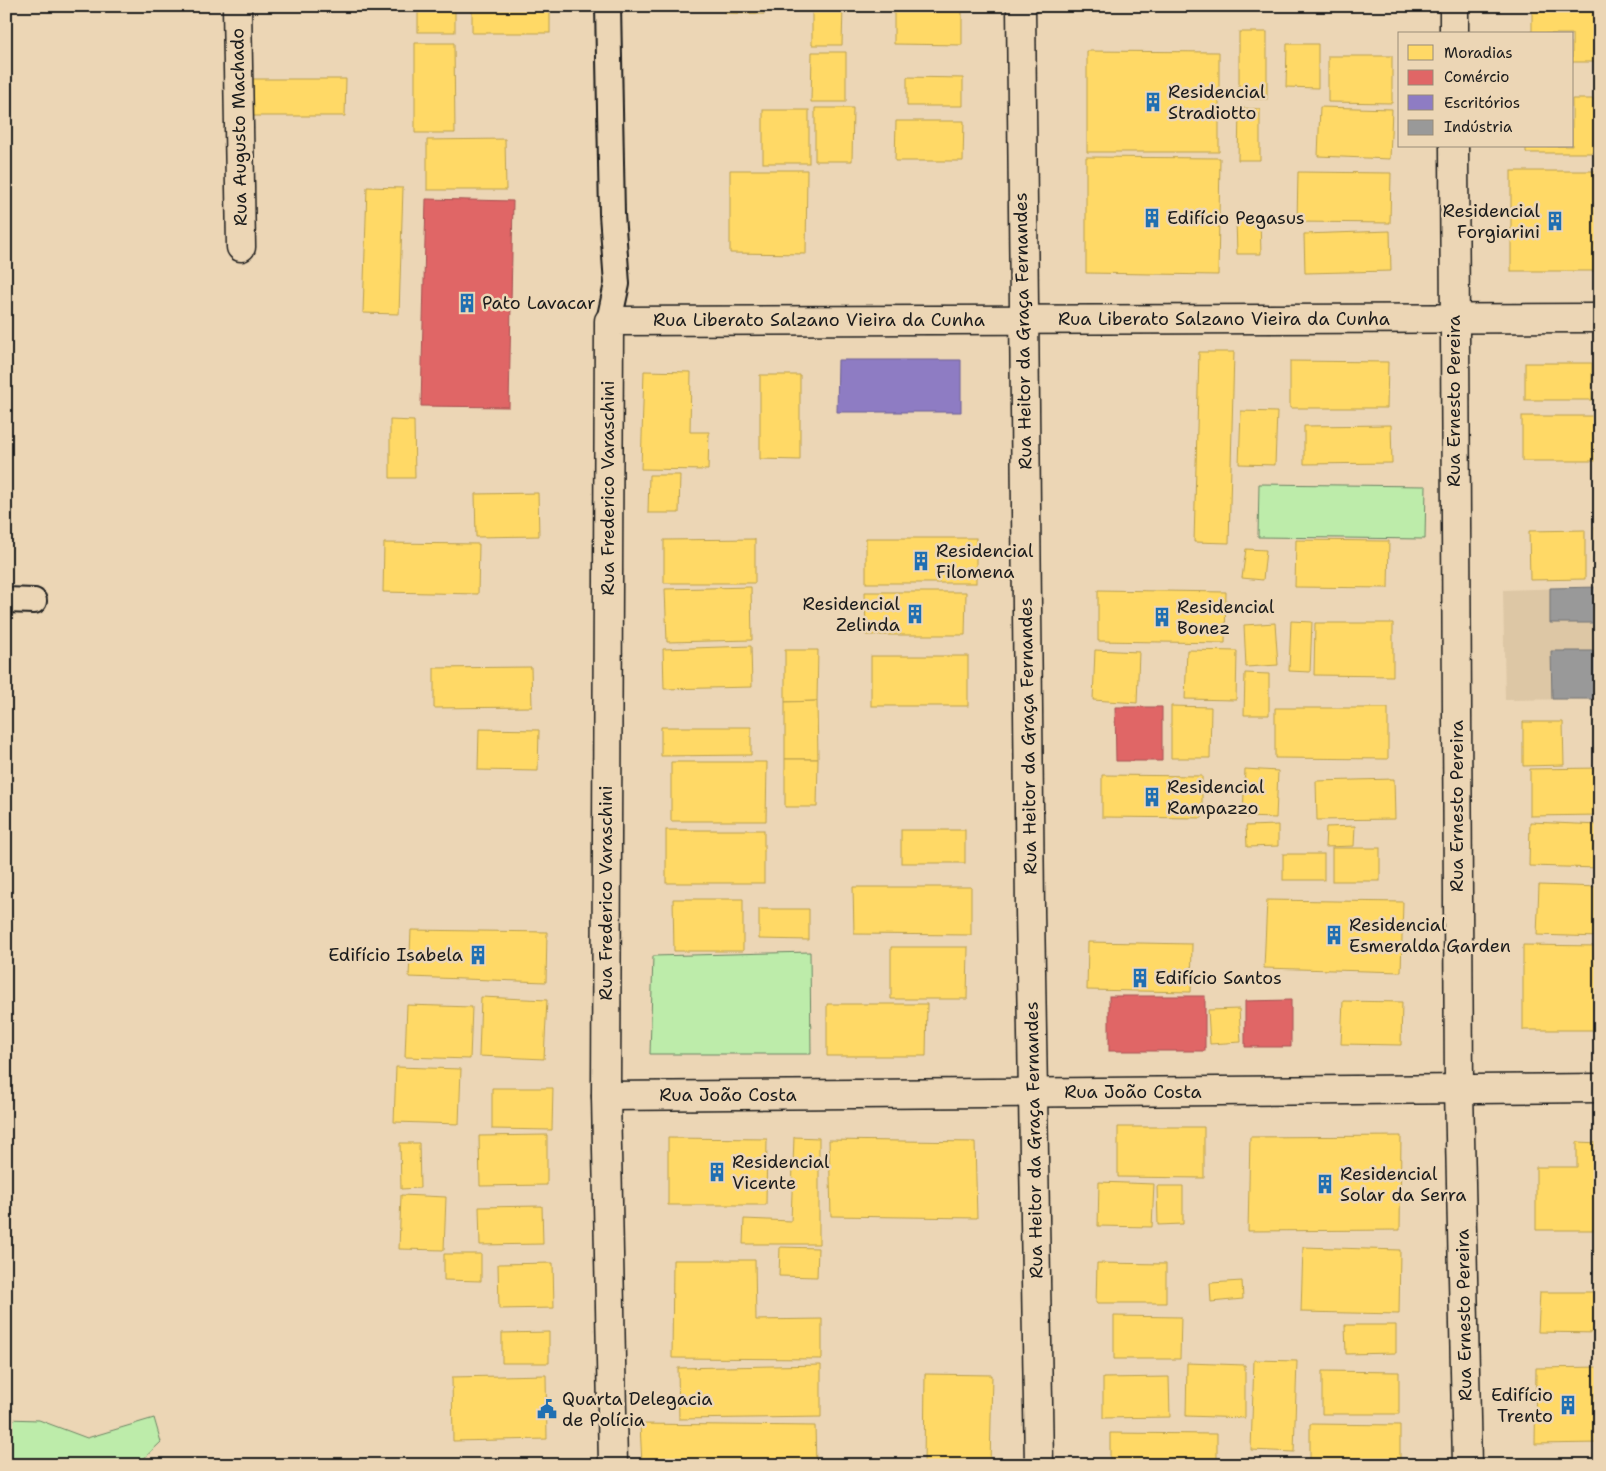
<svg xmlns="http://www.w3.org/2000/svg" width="1606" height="1471" font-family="'Shantell Sans',sans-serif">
  <rect width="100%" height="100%" fill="#ecd6b5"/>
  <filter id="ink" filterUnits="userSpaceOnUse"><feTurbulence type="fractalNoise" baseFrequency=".02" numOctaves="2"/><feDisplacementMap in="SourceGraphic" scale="10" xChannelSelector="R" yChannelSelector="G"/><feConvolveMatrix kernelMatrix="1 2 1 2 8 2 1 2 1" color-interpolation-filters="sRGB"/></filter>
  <g filter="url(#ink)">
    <path fill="#ddc7a5" d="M 1600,587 L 1600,699 L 1505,700 L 1503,590 Z"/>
    <g fill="#bdecaa" stroke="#6c8463">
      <path d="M 1259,484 L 1426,486 L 1425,539 L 1258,537 Z"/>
      <path d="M 810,952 L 811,1054 L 650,1054 L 653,956 Z"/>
      <path d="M 154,1418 L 161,1442 L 137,1465 L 6,1465 L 6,1419 L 39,1420 L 87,1438 Z"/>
    </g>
    <g fill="#ffd966" stroke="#bba050">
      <rect x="418" y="6" width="37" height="26"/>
      <rect x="472" y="6" width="78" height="27"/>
      <path d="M 725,6 L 764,6 L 764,14 L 725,13 Z"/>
      <path d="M 812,6 L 843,6 L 842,45 L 812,45 Z"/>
      <path d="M 894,6 L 962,6 L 962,45 L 894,44 Z"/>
      <path d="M 1532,6 L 1600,6 L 1600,62 L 1572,62 L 1572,34 L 1532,34 Z"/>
      <rect x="1239" y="32" width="28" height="67"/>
      <path d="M 415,43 L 454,43 L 455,133 L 415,133 Z"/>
      <path d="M 1287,44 L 1318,44 L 1318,88 L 1286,87 Z"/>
      <path d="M 1087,51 L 1219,52 L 1219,152 L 1087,152 Z"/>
      <path d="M 812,52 L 846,52 L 846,102 L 811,102 Z"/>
      <path d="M 1328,56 L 1392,56 L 1392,103 L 1328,102 Z"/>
      <path d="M 907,77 L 963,78 L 963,106 L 907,106 Z"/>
      <path d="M 253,79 L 346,79 L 345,116 L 253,116 Z"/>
      <path d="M 1572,99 L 1594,99 L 1594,153 L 1526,153 L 1526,146 L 1572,146 Z"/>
      <path d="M 1320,107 L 1392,109 L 1390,159 L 1318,156 Z"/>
      <path d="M 815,108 L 853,108 L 852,161 L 815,161 Z"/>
      <path d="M 1239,108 L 1260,109 L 1260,160 L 1238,160 Z"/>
      <rect x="763" y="110" width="46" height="53"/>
      <path d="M 896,121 L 964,121 L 963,161 L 895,161 Z"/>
      <path d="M 505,139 L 506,190 L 427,190 L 427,140 Z"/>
      <path d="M 1086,157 L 1220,158 L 1218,275 L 1086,273 Z"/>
      <path d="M 730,170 L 807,170 L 806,254 L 730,253 Z"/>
      <rect x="1511" y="171" width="89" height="100"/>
      <path d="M 1298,172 L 1391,173 L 1390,223 L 1297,222 Z"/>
      <path d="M 367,187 L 403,188 L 399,314 L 363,313 Z"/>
      <path d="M 1260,218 L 1261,254 L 1237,254 L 1236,219 Z"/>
      <path d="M 1390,231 L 1391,271 L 1305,273 L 1304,234 Z"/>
      <path d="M 1199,352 L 1234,352 L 1229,543 L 1194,542 Z"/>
      <path d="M 1290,361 L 1388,362 L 1387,408 L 1290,408 Z"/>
      <rect x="1525" y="363" width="67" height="37"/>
      <path d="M 644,371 L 691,372 L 690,432 L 709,432 L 708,470 L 641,469 Z"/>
      <path d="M 760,375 L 800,375 L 800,460 L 760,459 Z"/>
      <path d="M 1241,411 L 1277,412 L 1275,465 L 1239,464 Z"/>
      <rect x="1522" y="416" width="78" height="45"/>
      <path d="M 390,420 L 414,421 L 415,478 L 390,478 Z"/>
      <path d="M 1391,425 L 1392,463 L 1304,464 L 1304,426 Z"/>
      <path d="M 649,475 L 680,475 L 679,513 L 648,513 Z"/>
      <path d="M 538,493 L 539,536 L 476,537 L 475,494 Z"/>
      <path d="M 1595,527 L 1600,527 L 1600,581 L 1596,581 Z"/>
      <path d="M 1585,530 L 1585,579 L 1530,580 L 1529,531 Z"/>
      <rect x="866" y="538" width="110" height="45"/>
      <path d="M 755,539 L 755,583 L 664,583 L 664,540 Z"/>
      <path d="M 1296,540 L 1389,541 L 1388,588 L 1295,587 Z"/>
      <path d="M 384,543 L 479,544 L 478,594 L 383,592 Z"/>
      <path d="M 1246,549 L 1266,550 L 1263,580 L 1242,578 Z"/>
      <path d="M 751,587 L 752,640 L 667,642 L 665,589 Z"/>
      <path d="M 1098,590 L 1226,592 L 1225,643 L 1098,641 Z"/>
      <path d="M 865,592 L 966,592 L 965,635 L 866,635 Z"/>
      <path d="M 1291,621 L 1312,622 L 1310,672 L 1289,671 Z"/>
      <path d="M 1275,623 L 1278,665 L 1246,667 L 1244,625 Z"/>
      <path d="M 1315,623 L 1393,623 L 1393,676 L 1314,675 Z"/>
      <path d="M 751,646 L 752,687 L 664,689 L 663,649 Z"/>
      <path d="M 785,650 L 818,650 L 817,701 L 785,702 Z"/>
      <path d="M 1095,650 L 1139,652 L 1137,703 L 1093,700 Z"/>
      <path d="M 1187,650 L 1237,651 L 1236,700 L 1185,699 Z"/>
      <rect x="871" y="656" width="97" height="50"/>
      <path d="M 531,667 L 532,707 L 434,708 L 434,668 Z"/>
      <path d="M 1245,673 L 1269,674 L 1269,715 L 1244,715 Z"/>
      <path d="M 817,701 L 818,759 L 785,759 L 785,702 Z"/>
      <path d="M 1171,706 L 1211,707 L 1210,758 L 1171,758 Z"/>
      <path d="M 1275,708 L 1388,708 L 1388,759 L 1275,758 Z"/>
      <path d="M 1523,722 L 1563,722 L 1564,765 L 1523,766 Z"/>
      <path d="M 661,727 L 751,727 L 751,755 L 661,756 Z"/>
      <path d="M 479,729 L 539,730 L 538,771 L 478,770 Z"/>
      <path d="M 785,759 L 818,759 L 817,807 L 785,807 Z"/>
      <path d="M 671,762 L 767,762 L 766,821 L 671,821 Z"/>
      <path d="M 1600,768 L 1600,815 L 1530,816 L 1530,769 Z"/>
      <path d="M 1245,769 L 1278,771 L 1276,818 L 1243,817 Z"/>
      <path d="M 1102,775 L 1202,776 L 1202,818 L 1102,817 Z"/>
      <path d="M 1394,779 L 1395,819 L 1317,820 L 1316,781 Z"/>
      <path d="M 1530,822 L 1600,825 L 1600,868 L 1529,866 Z"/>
      <path d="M 1278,825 L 1278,846 L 1247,847 L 1246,826 Z"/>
      <path d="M 1355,826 L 1354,846 L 1325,847 L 1326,827 Z"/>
      <rect x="666" y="830" width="98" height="53"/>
      <rect x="901" y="830" width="64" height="33"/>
      <rect x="1332" y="848" width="48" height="33"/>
      <rect x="1283" y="854" width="41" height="26"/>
      <path d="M 1539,885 L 1600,887 L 1600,937 L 1537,935 Z"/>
      <path d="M 853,887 L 971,887 L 971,935 L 854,934 Z"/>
      <path d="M 673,899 L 743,899 L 743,951 L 674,951 Z"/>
      <path d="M 1267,900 L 1403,902 L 1401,972 L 1264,968 Z"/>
      <path d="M 759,909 L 809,909 L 809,940 L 759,939 Z"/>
      <path d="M 411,930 L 547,932 L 546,982 L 409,977 Z"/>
      <path d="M 1088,942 L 1192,944 L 1191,992 L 1087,990 Z"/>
      <path d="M 1523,945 L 1600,946 L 1600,1030 L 1523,1030 Z"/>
      <path d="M 891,947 L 968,947 L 967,999 L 891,999 Z"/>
      <path d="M 481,997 L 547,1000 L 544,1059 L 479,1056 Z"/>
      <path d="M 1343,1001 L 1402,1002 L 1401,1045 L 1341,1044 Z"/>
      <path d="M 827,1004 L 927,1004 L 926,1056 L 827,1056 Z"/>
      <path d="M 407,1005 L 472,1007 L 470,1059 L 405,1057 Z"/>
      <path d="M 1239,1009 L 1241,1042 L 1210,1044 L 1208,1010 Z"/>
      <path d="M 396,1067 L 461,1069 L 459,1124 L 394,1122 Z"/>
      <path d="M 492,1088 L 553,1088 L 552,1130 L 492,1129 Z"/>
      <path d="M 1118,1127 L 1204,1127 L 1204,1178 L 1118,1177 Z"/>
      <path d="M 547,1135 L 547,1185 L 480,1186 L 479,1136 Z"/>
      <path d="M 1401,1136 L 1400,1230 L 1248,1231 L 1250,1137 Z"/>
      <path d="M 794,1137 L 819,1138 L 819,1244 L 743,1244 L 744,1219 L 791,1221 Z"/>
      <path d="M 668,1138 L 767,1139 L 766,1205 L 668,1205 Z"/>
      <path d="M 829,1140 L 975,1142 L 977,1218 L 831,1216 Z"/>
      <path d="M 1577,1142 L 1600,1143 L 1600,1230 L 1536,1230 L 1536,1167 L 1577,1167 Z"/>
      <path d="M 400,1143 L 419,1143 L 420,1188 L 401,1189 Z"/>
      <path d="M 1099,1182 L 1154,1184 L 1152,1227 L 1098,1226 Z"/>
      <path d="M 1157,1186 L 1183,1186 L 1183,1224 L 1158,1225 Z"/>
      <path d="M 401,1195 L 446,1197 L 444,1250 L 399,1249 Z"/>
      <path d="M 542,1206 L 543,1244 L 480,1245 L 479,1207 Z"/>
      <path d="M 780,1247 L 818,1248 L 817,1277 L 779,1276 Z"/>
      <path d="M 1303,1247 L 1400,1250 L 1399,1314 L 1301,1312 Z"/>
      <path d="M 444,1254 L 481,1254 L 481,1281 L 444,1280 Z"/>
      <path d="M 673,1260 L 755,1260 L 756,1320 L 822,1319 L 822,1359 L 672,1358 Z"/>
      <path d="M 553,1263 L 554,1308 L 499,1309 L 498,1264 Z"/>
      <path d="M 1097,1263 L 1166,1264 L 1166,1303 L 1096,1303 Z"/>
      <path d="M 1242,1281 L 1243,1299 L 1211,1302 L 1210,1283 Z"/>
      <path d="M 1540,1292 L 1600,1292 L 1600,1333 L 1538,1332 Z"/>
      <path d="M 1114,1316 L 1181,1317 L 1180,1359 L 1114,1359 Z"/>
      <path d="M 1345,1325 L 1396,1325 L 1396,1353 L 1346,1354 Z"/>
      <path d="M 549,1332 L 549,1363 L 502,1363 L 502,1333 Z"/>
      <path d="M 1254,1360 L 1297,1361 L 1294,1452 L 1251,1450 Z"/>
      <path d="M 1187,1363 L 1245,1365 L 1245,1418 L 1186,1416 Z"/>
      <path d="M 821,1365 L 821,1417 L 679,1419 L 678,1368 Z"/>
      <path d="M 1600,1367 L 1600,1443 L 1535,1444 L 1536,1368 Z"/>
      <path d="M 1322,1371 L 1399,1372 L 1399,1414 L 1322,1414 Z"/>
      <path d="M 925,1374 L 992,1375 L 990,1465 L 924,1465 Z"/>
      <path d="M 546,1375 L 547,1439 L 453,1441 L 452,1377 Z"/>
      <path d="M 1169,1377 L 1170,1417 L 1103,1418 L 1103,1378 Z"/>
      <path d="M 640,1424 L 815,1426 L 816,1465 L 642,1465 Z"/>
      <path d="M 1310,1424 L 1400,1425 L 1400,1465 L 1310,1465 Z"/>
      <path d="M 1110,1433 L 1217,1434 L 1217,1465 L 1110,1465 Z"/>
    </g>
    <g fill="#e06666" stroke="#a55050">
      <path d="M 426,199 L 513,201 L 509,407 L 421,406 Z"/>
      <path d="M 1115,707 L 1162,707 L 1162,761 L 1116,761 Z"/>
      <rect x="1109" y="996" width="96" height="55"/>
      <path d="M 1291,1000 L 1291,1047 L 1245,1047 L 1245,1001 Z"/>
    </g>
    <path fill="#8e7cc3" stroke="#6c5f91" d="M 838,360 L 961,360 L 961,412 L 837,412 Z"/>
    <g fill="#999" stroke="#747474">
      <path d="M 1600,587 L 1600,623 L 1550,623 L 1550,588 Z"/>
      <path d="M 1551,651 L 1600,651 L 1600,699 L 1552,699 Z"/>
    </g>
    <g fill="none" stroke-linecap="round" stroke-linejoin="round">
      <defs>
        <g id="service">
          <path d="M 608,6 L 612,214 L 617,284 L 609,321"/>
          <path d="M 6,600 L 34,601"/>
        </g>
        <g id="minor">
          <path d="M 237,6 L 241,247"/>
          <path d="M 1454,6 L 1454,34"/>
          <path d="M 1454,146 L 1459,1089 L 1467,1465"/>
          <path d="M 606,1096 L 1600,1088"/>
          <path d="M 613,1465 L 606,1096 L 609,321 L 1600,318"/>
        </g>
        <path id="tertiary" d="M 1021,6 L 1030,910 L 1039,1465"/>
      </defs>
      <use href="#service" stroke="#1c1c1c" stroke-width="28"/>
      <use href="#minor" stroke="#1c1c1c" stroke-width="31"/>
      <use href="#tertiary" stroke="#1c1c1c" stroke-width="31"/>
      <use href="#service" stroke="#ecd6b5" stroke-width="24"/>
      <use href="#minor" stroke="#ecd6b5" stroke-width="28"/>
      <use href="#tertiary" stroke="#ecd6b5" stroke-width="28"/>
    </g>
  </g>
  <defs>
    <symbol id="building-bare" viewBox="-9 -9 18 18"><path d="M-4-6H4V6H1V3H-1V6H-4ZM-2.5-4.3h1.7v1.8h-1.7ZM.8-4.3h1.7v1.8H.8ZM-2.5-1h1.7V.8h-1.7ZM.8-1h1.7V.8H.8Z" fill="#1f6fb2" stroke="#ecd6b5" stroke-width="2.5" paint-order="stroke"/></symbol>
    <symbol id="civic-bare" viewBox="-9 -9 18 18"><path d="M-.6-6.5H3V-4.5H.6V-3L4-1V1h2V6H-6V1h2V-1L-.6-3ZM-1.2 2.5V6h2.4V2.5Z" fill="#1f6fb2" stroke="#ecd6b5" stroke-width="2.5" paint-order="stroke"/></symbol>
  </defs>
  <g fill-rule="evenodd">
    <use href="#building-bare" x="1139" y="88" width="28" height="28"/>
    <use href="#building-bare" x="1138" y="204" width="28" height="28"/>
    <use href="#building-bare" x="1541" y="207" width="28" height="28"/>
    <use href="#building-bare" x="453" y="289" width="28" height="28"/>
    <use href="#building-bare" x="907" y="547" width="28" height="28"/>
    <use href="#building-bare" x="901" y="600" width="28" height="28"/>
    <use href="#building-bare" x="1148" y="603" width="28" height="28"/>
    <use href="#building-bare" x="1138" y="783" width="28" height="28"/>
    <use href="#building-bare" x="1320" y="921" width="28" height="28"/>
    <use href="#building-bare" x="464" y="941" width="28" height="28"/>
    <use href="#building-bare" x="1126" y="964" width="28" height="28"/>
    <use href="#building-bare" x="703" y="1158" width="28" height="28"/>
    <use href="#building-bare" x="1311" y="1170" width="28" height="28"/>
    <use href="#building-bare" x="1554" y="1391" width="28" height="28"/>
    <use href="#civic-bare" x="533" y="1395" width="28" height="28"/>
  </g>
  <g text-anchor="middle" stroke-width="5" stroke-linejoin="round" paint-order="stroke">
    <g font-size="18" fill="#1c1c1c" stroke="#ecd6b5" text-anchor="start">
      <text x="1168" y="98">Residencial<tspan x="1168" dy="21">Stradiotto</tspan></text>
      <text x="1540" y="217" text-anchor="end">Residencial<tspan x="1540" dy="21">Forgiarini</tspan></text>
      <text x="1167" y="224">Edifício Pegasus</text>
      <text x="482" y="309">Pato Lavacar</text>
      <text x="936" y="557">Residencial<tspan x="936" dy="21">Filomena</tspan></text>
      <text x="900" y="610" text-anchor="end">Residencial<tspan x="900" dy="21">Zelinda</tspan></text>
      <text x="1177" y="613">Residencial<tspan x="1177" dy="21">Bonez</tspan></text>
      <text x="1167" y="793">Residencial<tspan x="1167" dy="21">Rampazzo</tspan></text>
      <text x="1349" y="931">Residencial<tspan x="1349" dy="21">Esmeralda Garden</tspan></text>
      <text x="463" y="961" text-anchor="end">Edifício Isabela</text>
      <text x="1155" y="984">Edifício Santos</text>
      <text x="732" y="1168">Residencial<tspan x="732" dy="21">Vicente</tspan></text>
      <text x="1340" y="1180">Residencial<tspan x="1340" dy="21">Solar da Serra</tspan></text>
      <text x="1553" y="1401" text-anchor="end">Edifício<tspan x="1553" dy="21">Trento</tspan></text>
      <text x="562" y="1405">Quarta Delegacia<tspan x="562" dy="21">de Polícia</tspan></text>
    </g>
    <g font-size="18" fill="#1c1c1c" stroke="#ecd6b5">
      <text transform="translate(239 127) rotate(-91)" y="6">Rua Augusto Machado</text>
      <text x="1224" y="325">Rua Liberato Salzano Vieira da Cunha</text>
      <text x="819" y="326">Rua Liberato Salzano Vieira da Cunha</text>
      <text transform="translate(1023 331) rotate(-91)" y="6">Rua Heitor da Graça Fernandes</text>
      <text transform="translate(1454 401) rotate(-90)" y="6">Rua Ernesto Pereira</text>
      <text transform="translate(608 488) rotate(-90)" y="6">Rua Frederico Varaschini</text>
      <text transform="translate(1028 736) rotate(-91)" y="6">Rua Heitor da Graça Fernandes</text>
      <text transform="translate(1457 806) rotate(-90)" y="6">Rua Ernesto Pereira</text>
      <text transform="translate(606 893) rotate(-90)" y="6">Rua Frederico Varaschini</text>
      <text x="1133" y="1098">Rua João Costa</text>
      <text x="728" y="1101">Rua João Costa</text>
      <text transform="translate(1034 1140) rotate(-91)" y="6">Rua Heitor da Graça Fernandes</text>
      <text transform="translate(1464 1315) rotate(-91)" y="6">Rua Ernesto Pereira</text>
    </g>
  </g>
  <rect width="1606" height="1471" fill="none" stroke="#ecd6b5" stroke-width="25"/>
  <rect x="12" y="12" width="1581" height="1446" fill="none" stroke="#1c1c1c" stroke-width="2" filter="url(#ink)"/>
  <rect x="1398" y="32" width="175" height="115" fill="#ecd6b5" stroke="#998c78"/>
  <rect x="1408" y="45" width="25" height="15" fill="#ffd966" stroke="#998c78"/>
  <text x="1444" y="58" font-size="15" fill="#1c1c1c">Moradias</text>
  <rect x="1408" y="70" width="25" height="15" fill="#e06666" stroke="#998c78"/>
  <text x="1444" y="82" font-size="15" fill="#1c1c1c">Comércio</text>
  <rect x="1408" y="95" width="25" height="15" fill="#8e7cc3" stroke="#998c78"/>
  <text x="1444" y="108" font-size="15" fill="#1c1c1c">Escritórios</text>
  <rect x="1408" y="120" width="25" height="15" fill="#999999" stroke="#998c78"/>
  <text x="1444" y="132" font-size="15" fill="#1c1c1c">Indústria</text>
</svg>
